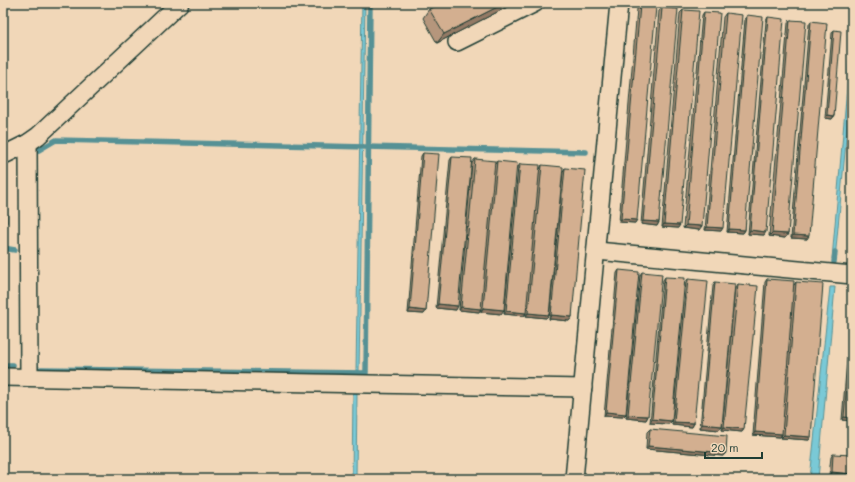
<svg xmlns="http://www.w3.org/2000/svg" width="855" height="482" font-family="Mali,sans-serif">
  <rect width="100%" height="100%" fill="#f1d7b8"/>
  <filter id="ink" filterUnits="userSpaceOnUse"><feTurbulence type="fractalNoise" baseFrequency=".025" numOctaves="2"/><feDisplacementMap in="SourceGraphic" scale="8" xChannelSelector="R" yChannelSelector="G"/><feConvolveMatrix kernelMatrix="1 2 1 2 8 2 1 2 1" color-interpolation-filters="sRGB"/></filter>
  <g filter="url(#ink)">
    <g fill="#7ac9d6" stroke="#569195">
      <path d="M 362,3 L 365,3 L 359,371 L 356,371 Z"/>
      <path d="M 852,30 L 852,77 L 835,259 L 832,259 Z"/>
      <path d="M 830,287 L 835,287 L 818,479 L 810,479 Z"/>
      <path d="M 353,393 L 357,393 L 356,479 L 352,479 Z"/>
    </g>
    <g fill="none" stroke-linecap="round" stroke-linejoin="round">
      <g stroke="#569195" stroke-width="5.5">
        <path d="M 39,150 L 56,140 L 586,152"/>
        <path d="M 3,248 L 15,250"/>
        <path d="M 834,262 L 835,252"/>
        <path d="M 3,365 L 13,365"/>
        <path d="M 41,369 L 366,373 L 370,3"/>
      </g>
      <defs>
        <g id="street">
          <path d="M 457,42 L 535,3"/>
          <path d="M 28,143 L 29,377"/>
          <path d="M 3,154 L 6,154 L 28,143 L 38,136 L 180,3"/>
          <path d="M 597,251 L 852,275"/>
          <path d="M 3,377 L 583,388"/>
          <path d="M 574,479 L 619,3"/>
        </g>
      </defs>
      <use href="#street" stroke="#1f3d34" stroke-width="20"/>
      <use href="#street" stroke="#f1d7b8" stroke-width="17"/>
    </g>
    <g fill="#b5967c" stroke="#1f3d34">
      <path d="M 433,3 L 512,3 L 509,6 L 437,43 L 423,18 L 429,9 L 433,8 L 431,5 Z"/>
      <path d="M 640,5 L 635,223 L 619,222 L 637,9 Z"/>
      <path d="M 662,8 L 659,222 L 657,226 L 641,224 L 659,11 Z"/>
      <path d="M 683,10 L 678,228 L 662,227 L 680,13 Z"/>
      <path d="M 704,12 L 699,230 L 683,228 L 702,15 Z"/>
      <path d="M 726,13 L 721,231 L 705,230 L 723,17 Z"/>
      <path d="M 747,15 L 745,230 L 743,233 L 727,232 L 745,19 Z"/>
      <path d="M 768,17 L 764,235 L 748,234 L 766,21 Z"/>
      <path d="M 790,20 L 788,234 L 785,238 L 769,236 L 788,23 Z"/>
      <path d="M 811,21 L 807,239 L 791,238 L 809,24 Z"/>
      <path d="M 834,30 L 834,116 L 832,119 L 825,118 L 832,33 Z"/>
      <path d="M 423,153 L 426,311 L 424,314 L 408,313 L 421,156 Z"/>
      <path d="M 452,157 L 456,310 L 436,308 L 450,160 Z"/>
      <path d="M 475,159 L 495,164 L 497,161 L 501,314 L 481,312 L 481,309 L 479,312 L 459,310 L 472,163 Z"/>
      <path d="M 520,164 L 540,169 L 542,165 L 549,315 L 546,318 L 526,316 L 526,313 L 524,316 L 504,314 L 518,167 Z"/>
      <path d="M 565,168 L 572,317 L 569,321 L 549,319 L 563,171 Z"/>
      <path d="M 619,270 L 626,414 L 623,417 L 604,416 L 617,273 Z"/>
      <path d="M 642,272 L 648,416 L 646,420 L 626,418 L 640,275 Z"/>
      <path d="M 665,277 L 672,421 L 669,424 L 650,423 L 663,280 Z"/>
      <path d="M 688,279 L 694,423 L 692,427 L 672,425 L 686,282 Z"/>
      <path d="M 767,279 L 794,285 L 796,282 L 811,437 L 809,440 L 781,438 L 782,434 L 780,437 L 753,435 L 765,282 Z"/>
      <path d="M 715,282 L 719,430 L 700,428 L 713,286 Z"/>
      <path d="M 738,284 L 744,429 L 742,432 L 722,430 L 735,287 Z"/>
      <path d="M 852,298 L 852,421 L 842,420 Z"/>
      <path d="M 650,429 L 726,453 L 723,456 L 646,449 L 647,432 Z"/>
      <path d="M 833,454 L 852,479 L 829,479 L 830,475 L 829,475 L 831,457 Z"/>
    </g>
    <g fill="#947a65" stroke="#1f3d34">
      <path d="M 505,3 L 512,3 L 509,6 L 437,43 L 444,34 Z"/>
      <path d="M 827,115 L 834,116 L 832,119 L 825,118 Z"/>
      <path d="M 621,219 L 637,220 L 635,223 L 619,222 Z"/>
      <path d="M 643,221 L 659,222 L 657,226 L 641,224 Z"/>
      <path d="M 3,222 L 7,222 L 3,228 Z"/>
      <path d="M 664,224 L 680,225 L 678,228 L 662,227 Z"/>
      <path d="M 686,225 L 702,226 L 699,230 L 683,228 Z"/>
      <path d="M 707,227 L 723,228 L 721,231 L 705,230 Z"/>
      <path d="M 729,229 L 745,230 L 743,233 L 727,232 Z"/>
      <path d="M 750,230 L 766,232 L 764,235 L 748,234 Z"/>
      <path d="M 772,233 L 788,234 L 785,238 L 769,236 Z"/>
      <path d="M 793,235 L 809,236 L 807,239 L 791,238 Z"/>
      <path d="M 438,304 L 458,306 L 456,310 L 436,308 Z"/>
      <path d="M 461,307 L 481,309 L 479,312 L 459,310 Z"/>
      <path d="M 483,308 L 504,310 L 501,314 L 481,312 Z"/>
      <path d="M 410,309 L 426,311 L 424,314 L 408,313 Z"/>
      <path d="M 506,311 L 526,313 L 524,316 L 504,314 Z"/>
      <path d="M 528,313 L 549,315 L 546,318 L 526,316 Z"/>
      <path d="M 551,315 L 572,317 L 569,321 L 549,319 Z"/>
      <path d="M 606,412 L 626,414 L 623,417 L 604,416 Z"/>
      <path d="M 628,415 L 648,416 L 646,420 L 626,418 Z"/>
      <path d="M 844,417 L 852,418 L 852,421 L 842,420 Z"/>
      <path d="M 652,419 L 672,421 L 669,424 L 650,423 Z"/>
      <path d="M 674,422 L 694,423 L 692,427 L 672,425 Z"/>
      <path d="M 702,424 L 722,426 L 719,430 L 700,428 Z"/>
      <path d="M 724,427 L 744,429 L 742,432 L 722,430 Z"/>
      <path d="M 755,432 L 782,434 L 780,437 L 753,435 Z"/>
      <path d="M 784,435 L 811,437 L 809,440 L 781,438 Z"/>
      <path d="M 648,446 L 726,453 L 723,456 L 646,449 Z"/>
      <path d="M 832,472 L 852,474 L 852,477 L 832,473 L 830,475 L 829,475 Z"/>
    </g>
    <g fill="#d3af90" stroke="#1f3d34">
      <path d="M 441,3 L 505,3 L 444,34 L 429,9 L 442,4 Z"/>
      <path d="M 640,5 L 656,7 L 637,220 L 621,219 Z"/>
      <path d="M 662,8 L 678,9 L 659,222 L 643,221 Z"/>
      <path d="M 683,10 L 699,11 L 680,225 L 664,224 Z"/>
      <path d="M 704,12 L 720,13 L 702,226 L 686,225 Z"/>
      <path d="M 726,13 L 742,15 L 723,228 L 707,227 Z"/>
      <path d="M 747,15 L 763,17 L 745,230 L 729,229 Z"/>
      <path d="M 768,17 L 784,19 L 766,232 L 750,230 Z"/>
      <path d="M 790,20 L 806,21 L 788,234 L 772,233 Z"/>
      <path d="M 811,21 L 827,23 L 809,236 L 793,235 Z"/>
      <path d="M 834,30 L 841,31 L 834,116 L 827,115 Z"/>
      <path d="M 423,153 L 439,154 L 426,311 L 410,309 Z"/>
      <path d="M 452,157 L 472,158 L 458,306 L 438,304 Z"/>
      <path d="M 475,159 L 495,161 L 481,309 L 461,307 Z"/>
      <path d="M 497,161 L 517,163 L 504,310 L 483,308 Z"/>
      <path d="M 520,164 L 540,165 L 526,313 L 506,311 Z"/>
      <path d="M 542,165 L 563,167 L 549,315 L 528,313 Z"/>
      <path d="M 565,168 L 585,170 L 572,317 L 551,315 Z"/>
      <rect x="3" y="172" width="4" height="50"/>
      <path d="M 619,270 L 639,272 L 626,414 L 606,412 Z"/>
      <path d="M 642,272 L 662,274 L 648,416 L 628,415 Z"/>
      <path d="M 665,277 L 685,278 L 672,421 L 652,419 Z"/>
      <path d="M 688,279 L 708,281 L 694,423 L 674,422 Z"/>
      <path d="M 767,279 L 794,281 L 782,434 L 755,432 Z"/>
      <path d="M 715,282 L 735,284 L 722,426 L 702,424 Z"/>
      <path d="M 796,282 L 823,284 L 811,437 L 784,435 Z"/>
      <path d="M 738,284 L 758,286 L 744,429 L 724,427 Z"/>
      <path d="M 852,323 L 852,418 L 844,417 Z"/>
      <path d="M 650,429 L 727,436 L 726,453 L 648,446 Z"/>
      <path d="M 833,454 L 852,455 L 852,474 L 832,472 Z"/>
      <path d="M 832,473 L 852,475 L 852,479 L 831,479 Z"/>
    </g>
  </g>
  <rect width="855" height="482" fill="none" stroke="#f1d7b8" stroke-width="16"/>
  <rect x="8" y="8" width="839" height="466" fill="none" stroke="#1f3d34" stroke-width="1.5" filter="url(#ink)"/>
  <path d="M705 452v6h57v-6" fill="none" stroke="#1f3d34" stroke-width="2"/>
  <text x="711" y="452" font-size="12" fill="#1f3d34" stroke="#f1d7b8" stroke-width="3" paint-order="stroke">20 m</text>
</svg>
